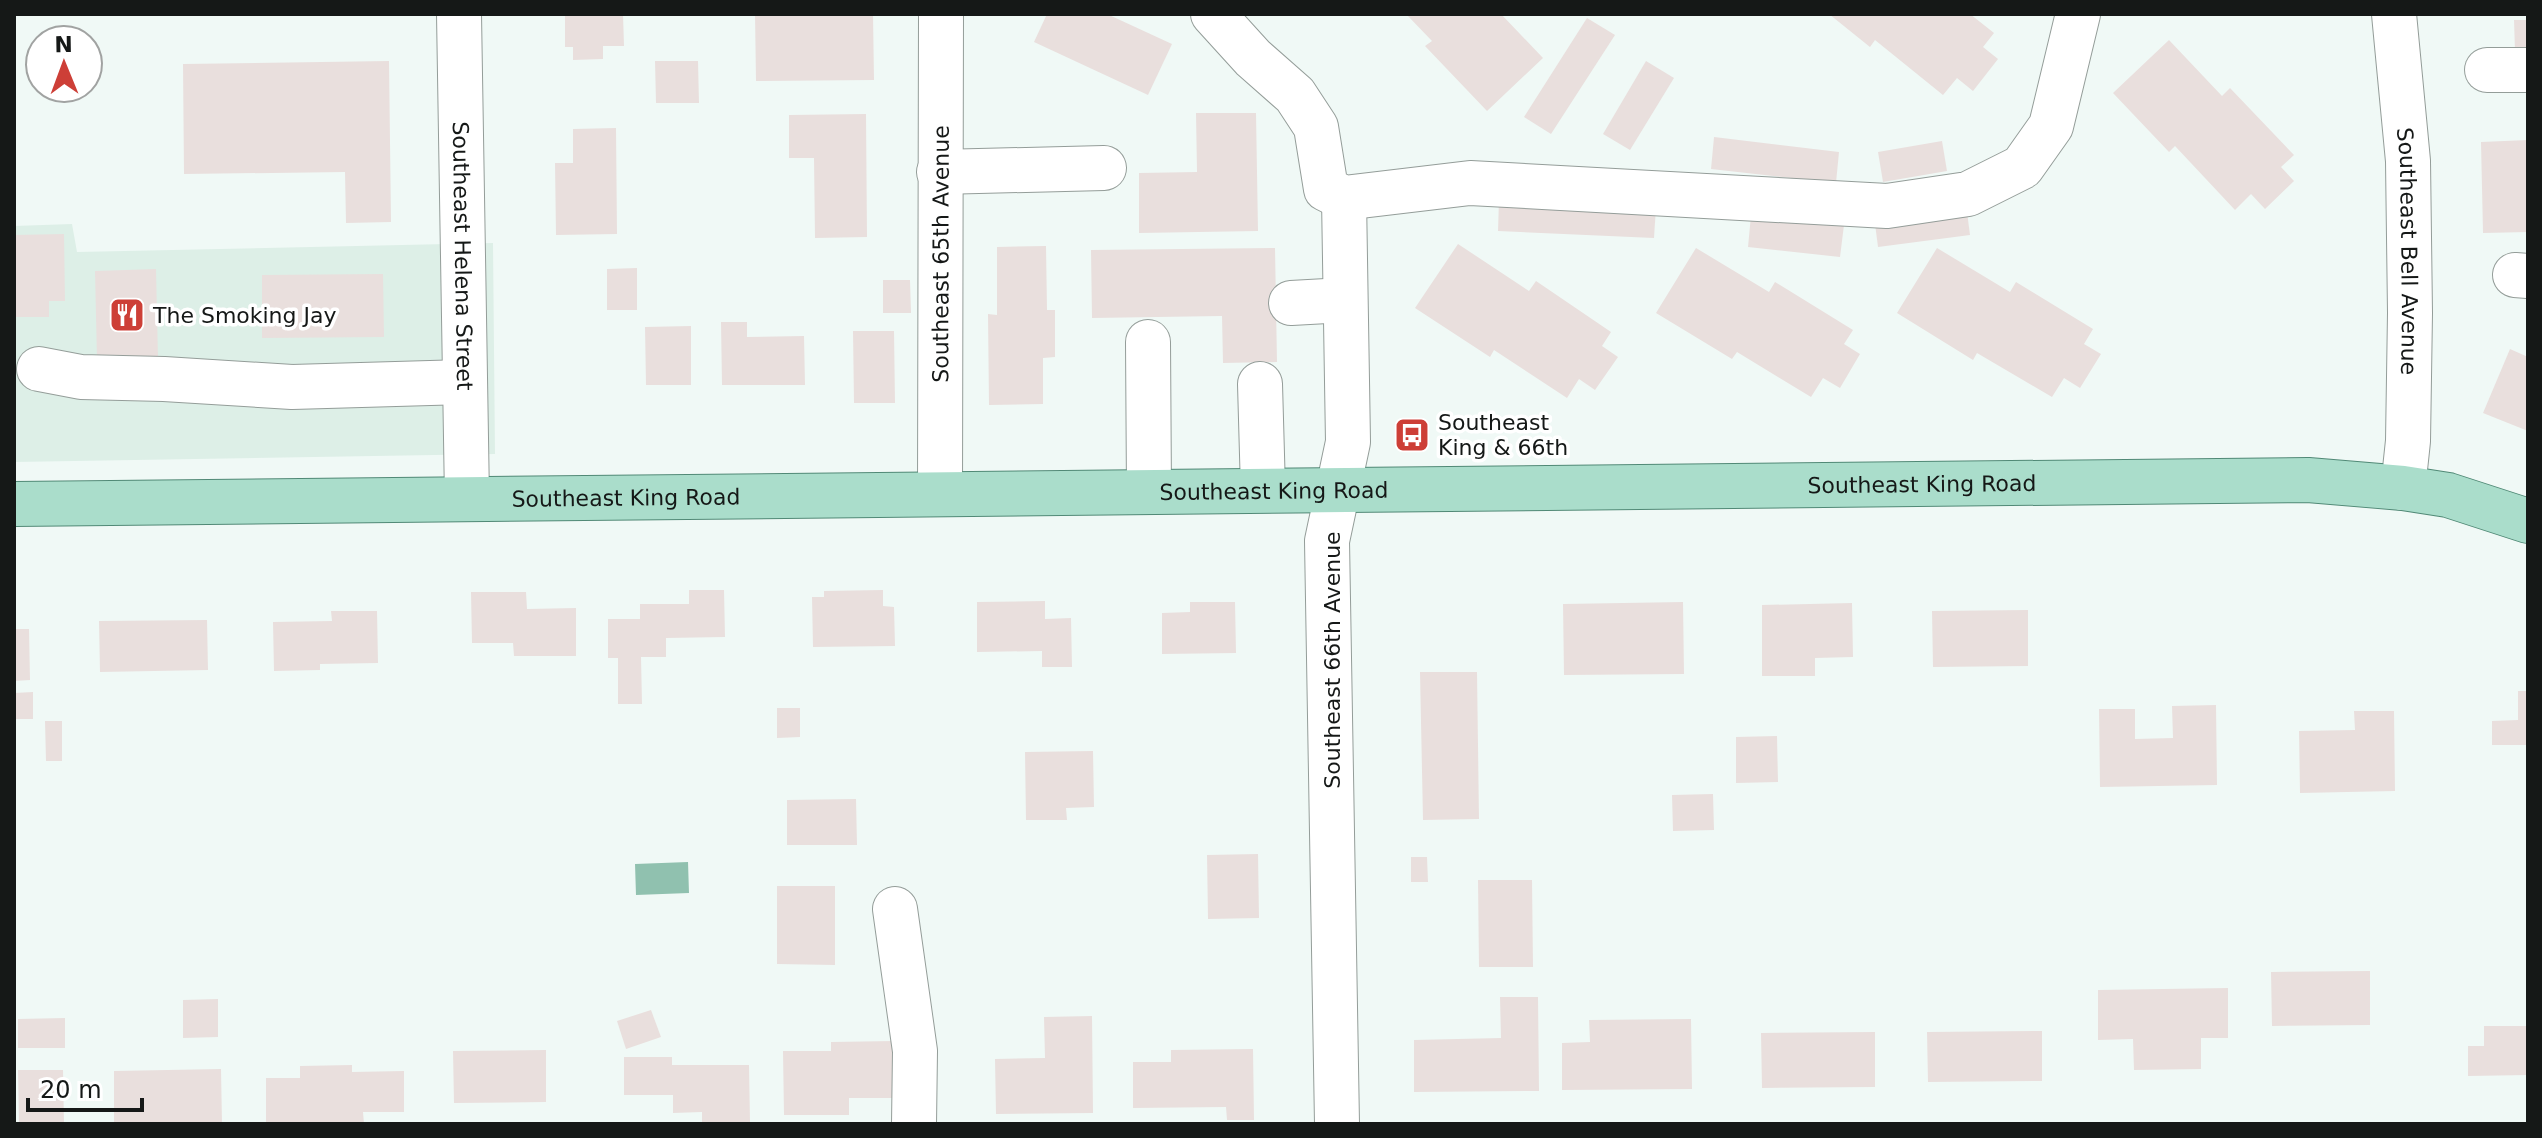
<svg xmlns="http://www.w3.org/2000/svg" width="2542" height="1138" font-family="'DejaVu Sans',sans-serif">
  <rect width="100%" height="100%" fill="#f0f9f6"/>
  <path fill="#ddefe7" d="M 72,224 L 77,252 L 493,243 L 495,454 L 14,462 L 14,226 Z"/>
  <path fill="#90c1af" d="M 688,862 L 689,893 L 636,895 L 635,864 Z"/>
  <g fill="#e9dfdd">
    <path d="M 565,14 L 623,14 L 624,46 L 603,46 L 603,59 L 573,60 L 573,47 L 565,47 Z"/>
    <path d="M 755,14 L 873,14 L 874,80 L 756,81 Z"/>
    <path d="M 1047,14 L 1107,14 L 1172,44 L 1148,95 L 1034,42 Z"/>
    <path d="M 1406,14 L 1501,14 L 1543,58 L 1487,111 L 1425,46 L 1432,41 Z"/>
    <path d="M 1829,14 L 1970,14 L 1994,33 L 1983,47 L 1998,59 L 1973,91 L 1957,78 L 1943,95 L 1875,40 L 1870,47 Z"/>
    <path d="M 1587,18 L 1615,35 L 1551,134 L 1524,117 Z"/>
    <path d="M 2514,20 L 2528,20 L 2528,51 L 2515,51 Z"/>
    <path d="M 2169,40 L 2222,96 L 2230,88 L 2294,155 L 2281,167 L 2294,181 L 2265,209 L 2251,194 L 2235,210 L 2175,146 L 2169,152 L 2113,93 Z"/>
    <path d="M 389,61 L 391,222 L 346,223 L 345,172 L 184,174 L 183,64 Z"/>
    <path d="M 655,61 L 698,61 L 699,103 L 656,103 Z"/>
    <path d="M 1646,61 L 1674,78 L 1630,150 L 1603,134 Z"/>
    <path d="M 1196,113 L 1256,113 L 1258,231 L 1139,233 L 1139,173 L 1197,172 Z"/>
    <path d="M 866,114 L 867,237 L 815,238 L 814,158 L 789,158 L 789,115 Z"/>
    <path d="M 616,128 L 617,234 L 556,235 L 555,163 L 573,163 L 573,129 Z"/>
    <path d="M 1714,137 L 1839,152 L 1836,183 L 1711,169 Z"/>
    <path d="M 2528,140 L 2528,232 L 2483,233 L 2481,142 Z"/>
    <path d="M 1942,141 L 1947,171 L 1883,182 L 1878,152 Z"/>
    <path d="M 1499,200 L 1656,207 L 1654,238 L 1498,231 Z"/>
    <path d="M 1966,204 L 1970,235 L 1878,247 L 1874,216 Z"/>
    <path d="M 1751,215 L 1844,225 L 1840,257 L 1748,247 Z"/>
    <path d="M 64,234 L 65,301 L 49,301 L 49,317 L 14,317 L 14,235 Z"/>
    <path d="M 1458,244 L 1529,291 L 1536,281 L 1611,332 L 1602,346 L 1618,357 L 1595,390 L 1579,379 L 1567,398 L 1494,350 L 1490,357 L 1415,308 Z"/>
    <path d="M 1046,246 L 1047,310 L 1055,310 L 1055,357 L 1043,358 L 1043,404 L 989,405 L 988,314 L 997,315 L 997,247 Z"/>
    <path d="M 1275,248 L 1277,362 L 1223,363 L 1222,316 L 1092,318 L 1091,250 Z"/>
    <path d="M 1696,248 L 1769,292 L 1775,282 L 1853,330 L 1844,344 L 1860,354 L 1840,388 L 1823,378 L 1811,397 L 1737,352 L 1732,359 L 1656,313 Z"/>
    <path d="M 1937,248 L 2010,292 L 2016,282 L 2093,329 L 2084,344 L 2101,354 L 2080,388 L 2064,378 L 2052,397 L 1977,353 L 1973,360 L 1897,313 Z"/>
    <path d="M 637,268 L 637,310 L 607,310 L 607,269 Z"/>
    <path d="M 156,269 L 158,359 L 97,360 L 95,271 Z"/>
    <path d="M 383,274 L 384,337 L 262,338 L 262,275 Z"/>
    <path d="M 883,280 L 910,280 L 911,313 L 883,313 Z"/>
    <path d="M 721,322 L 747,322 L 747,337 L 804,336 L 805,385 L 722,385 Z"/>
    <path d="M 691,326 L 691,385 L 646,385 L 645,327 Z"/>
    <path d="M 853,331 L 894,331 L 895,403 L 854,403 Z"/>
    <path d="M 2510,349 L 2528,357 L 2528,431 L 2483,413 Z"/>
    <path d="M 689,590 L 724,590 L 725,637 L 666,638 L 666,657 L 641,657 L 642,704 L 618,704 L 618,658 L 608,658 L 608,619 L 640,619 L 640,604 L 689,604 Z"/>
    <path d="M 883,590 L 883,606 L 894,607 L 895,646 L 813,647 L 812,597 L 824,597 L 824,591 Z"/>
    <path d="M 471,592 L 526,592 L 527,609 L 576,608 L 576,656 L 514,656 L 513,643 L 472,643 Z"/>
    <path d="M 1045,601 L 1045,619 L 1071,618 L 1072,667 L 1042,667 L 1042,651 L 977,652 L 977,602 Z"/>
    <path d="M 1190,602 L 1235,602 L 1236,653 L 1162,654 L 1162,613 L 1190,612 Z"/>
    <path d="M 1683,602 L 1684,674 L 1564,675 L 1563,604 Z"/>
    <path d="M 1852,603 L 1853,657 L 1815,658 L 1815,676 L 1762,676 L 1762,605 Z"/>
    <path d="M 2028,610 L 2028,666 L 1933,667 L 1932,611 Z"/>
    <path d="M 331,611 L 377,611 L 378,663 L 320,664 L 320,670 L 274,671 L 273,622 L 332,621 Z"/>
    <path d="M 207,620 L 208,670 L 100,672 L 99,621 Z"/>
    <path d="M 14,629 L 29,629 L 30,680 L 14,681 Z"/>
    <path d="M 1420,672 L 1477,672 L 1479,819 L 1423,820 Z"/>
    <path d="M 2518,691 L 2528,691 L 2528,745 L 2492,745 L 2492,721 L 2518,720 Z"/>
    <path d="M 33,692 L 33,719 L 14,719 L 14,693 Z"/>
    <path d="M 2216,705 L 2217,785 L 2100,787 L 2099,709 L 2135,709 L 2135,739 L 2173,738 L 2172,706 Z"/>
    <path d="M 777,708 L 800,708 L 800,737 L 777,738 Z"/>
    <path d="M 2354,711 L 2394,711 L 2395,791 L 2300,793 L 2299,731 L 2355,730 Z"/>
    <path d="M 45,721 L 62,721 L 62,761 L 46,761 Z"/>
    <path d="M 1777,736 L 1778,782 L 1736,783 L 1736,737 Z"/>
    <path d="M 1093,751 L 1094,807 L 1066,808 L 1067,820 L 1026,820 L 1025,752 Z"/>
    <path d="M 1713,794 L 1714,830 L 1673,831 L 1672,795 Z"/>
    <path d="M 856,799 L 857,845 L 787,845 L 787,800 Z"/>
    <path d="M 1258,854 L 1259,918 L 1208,919 L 1207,855 Z"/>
    <path d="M 1411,857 L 1427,857 L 1428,882 L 1411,882 Z"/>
    <path d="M 1478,880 L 1532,880 L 1533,967 L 1479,967 Z"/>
    <path d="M 777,886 L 835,886 L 835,965 L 777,964 Z"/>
    <path d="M 2370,971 L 2370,1025 L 2272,1026 L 2271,972 Z"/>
    <path d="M 2228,988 L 2228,1038 L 2201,1038 L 2201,1069 L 2134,1070 L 2133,1039 L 2098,1040 L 2098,990 Z"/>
    <path d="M 1500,997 L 1538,997 L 1539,1091 L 1414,1092 L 1414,1040 L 1501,1038 Z"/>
    <path d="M 218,999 L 218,1037 L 183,1038 L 183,1000 Z"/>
    <path d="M 651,1010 L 661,1037 L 626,1049 L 617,1021 Z"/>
    <path d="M 1092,1016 L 1093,1113 L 996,1114 L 995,1059 L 1045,1058 L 1044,1017 Z"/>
    <path d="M 65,1018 L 65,1048 L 18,1048 L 18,1019 Z"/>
    <path d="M 1691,1019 L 1692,1089 L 1562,1090 L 1562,1043 L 1590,1042 L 1589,1020 Z"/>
    <path d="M 2484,1026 L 2528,1026 L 2528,1075 L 2468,1076 L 2468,1046 L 2484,1046 Z"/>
    <path d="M 2042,1031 L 2042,1081 L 1928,1082 L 1927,1032 Z"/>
    <path d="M 1875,1032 L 1875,1087 L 1762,1088 L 1761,1033 Z"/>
    <path d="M 894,1041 L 895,1098 L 849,1098 L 849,1115 L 784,1115 L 783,1051 L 831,1051 L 831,1042 Z"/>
    <path d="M 1253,1049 L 1254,1120 L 1227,1120 L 1226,1107 L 1133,1108 L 1133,1062 L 1171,1062 L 1171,1050 Z"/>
    <path d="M 546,1050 L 546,1102 L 454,1103 L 453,1051 Z"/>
    <path d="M 624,1057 L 672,1057 L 672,1065 L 749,1065 L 750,1122 L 702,1122 L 702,1112 L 673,1113 L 673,1095 L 624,1095 Z"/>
    <path d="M 352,1065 L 352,1072 L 404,1071 L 404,1112 L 363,1112 L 364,1124 L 266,1124 L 266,1078 L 300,1078 L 300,1066 Z"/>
    <path d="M 221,1069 L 222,1124 L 114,1124 L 114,1071 Z"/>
    <path d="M 18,1070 L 63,1070 L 64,1124 L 19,1124 Z"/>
  </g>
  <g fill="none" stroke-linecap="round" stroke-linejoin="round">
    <defs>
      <g id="minor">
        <path id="s1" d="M 459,14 L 467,498"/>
        <path d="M 1213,14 L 1253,58 L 1295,95 L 1316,127 L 1326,189 L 1344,198 L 1470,183 L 1887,206 L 1968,194 L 2022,167 L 2051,126 L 2078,14"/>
        <path id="s2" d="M 2394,14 L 2408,161 L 2410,313 L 2408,441 L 2403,488"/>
        <path d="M 2487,70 L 2528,70"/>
        <path d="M 939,172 L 1104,168"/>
        <path d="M 2515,275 L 2528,276"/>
        <path d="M 1291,303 L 1345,300"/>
        <path d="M 1148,342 L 1149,492"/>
        <path d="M 39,369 L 81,377 L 164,379 L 292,387 L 465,382"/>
        <path d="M 1260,384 L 1263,490"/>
        <path id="s3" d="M 940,494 L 941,14"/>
        <path d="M 895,909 L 915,1051 L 914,1124"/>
        <path d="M 1337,1124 L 1327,541 L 1348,442 L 1344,198"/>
      </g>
      <g id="major">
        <path id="s4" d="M 14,504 L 2308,480 L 2403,488 L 2448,495 L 2528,521"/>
      </g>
    </defs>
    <use href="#minor" stroke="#949d99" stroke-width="46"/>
    <use href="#major" stroke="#518976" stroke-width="46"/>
    <use href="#minor" stroke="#fff" stroke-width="44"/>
    <use href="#major" stroke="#aaddcb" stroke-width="44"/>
  </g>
  <defs>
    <symbol id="restaurant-square" viewBox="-11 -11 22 22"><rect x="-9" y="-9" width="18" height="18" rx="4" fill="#cd3f37" stroke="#fff"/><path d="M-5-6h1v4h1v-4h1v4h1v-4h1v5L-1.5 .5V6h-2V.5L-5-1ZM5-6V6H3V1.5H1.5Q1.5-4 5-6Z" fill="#fff"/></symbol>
    <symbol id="bus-square" viewBox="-11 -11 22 22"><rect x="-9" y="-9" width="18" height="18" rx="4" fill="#cd3f37" stroke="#fff"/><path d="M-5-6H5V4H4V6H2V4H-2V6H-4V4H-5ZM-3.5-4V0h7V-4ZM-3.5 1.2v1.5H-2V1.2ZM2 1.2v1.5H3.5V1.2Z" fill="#fff"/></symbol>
  </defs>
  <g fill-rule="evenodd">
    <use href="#restaurant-square" x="107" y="295" width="40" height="40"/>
    <use href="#bus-square" x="1392" y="415" width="40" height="40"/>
  </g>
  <g text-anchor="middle" stroke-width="7" stroke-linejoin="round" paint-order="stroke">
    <g font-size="22" fill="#151817" stroke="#fff">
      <text dy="8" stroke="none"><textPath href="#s2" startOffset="238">Southeast Bell Avenue</textPath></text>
      <text dy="8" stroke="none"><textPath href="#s3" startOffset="240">Southeast 65th Avenue</textPath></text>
      <text dy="8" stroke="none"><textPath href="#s1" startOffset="242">Southeast Helena Street</textPath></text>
      <text dy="8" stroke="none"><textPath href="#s4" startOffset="1908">Southeast King Road</textPath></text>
      <text dy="8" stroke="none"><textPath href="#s4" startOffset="1260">Southeast King Road</textPath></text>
      <text dy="8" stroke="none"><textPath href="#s4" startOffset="612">Southeast King Road</textPath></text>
      <text transform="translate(1332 660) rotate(-90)" y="8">Southeast 66th Avenue</text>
    </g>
    <g font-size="22" fill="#151817" stroke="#fff" text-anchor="start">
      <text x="153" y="323">The Smoking Jay</text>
      <text x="1438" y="430">Southeast<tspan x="1438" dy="25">King &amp; 66th</tspan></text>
    </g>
  </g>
  <rect width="2542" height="1138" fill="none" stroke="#151817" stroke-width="32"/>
  <g transform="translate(64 64) rotate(359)"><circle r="38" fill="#ffffff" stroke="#a1a3a2" stroke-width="2"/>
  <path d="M0-6L14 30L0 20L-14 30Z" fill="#cd3f37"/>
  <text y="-12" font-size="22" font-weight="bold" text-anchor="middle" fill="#151817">N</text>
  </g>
  <path d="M28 1098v12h114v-12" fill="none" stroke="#151817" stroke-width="4"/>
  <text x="40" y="1098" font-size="24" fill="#151817" stroke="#ffffff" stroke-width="6" paint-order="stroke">20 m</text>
</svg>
